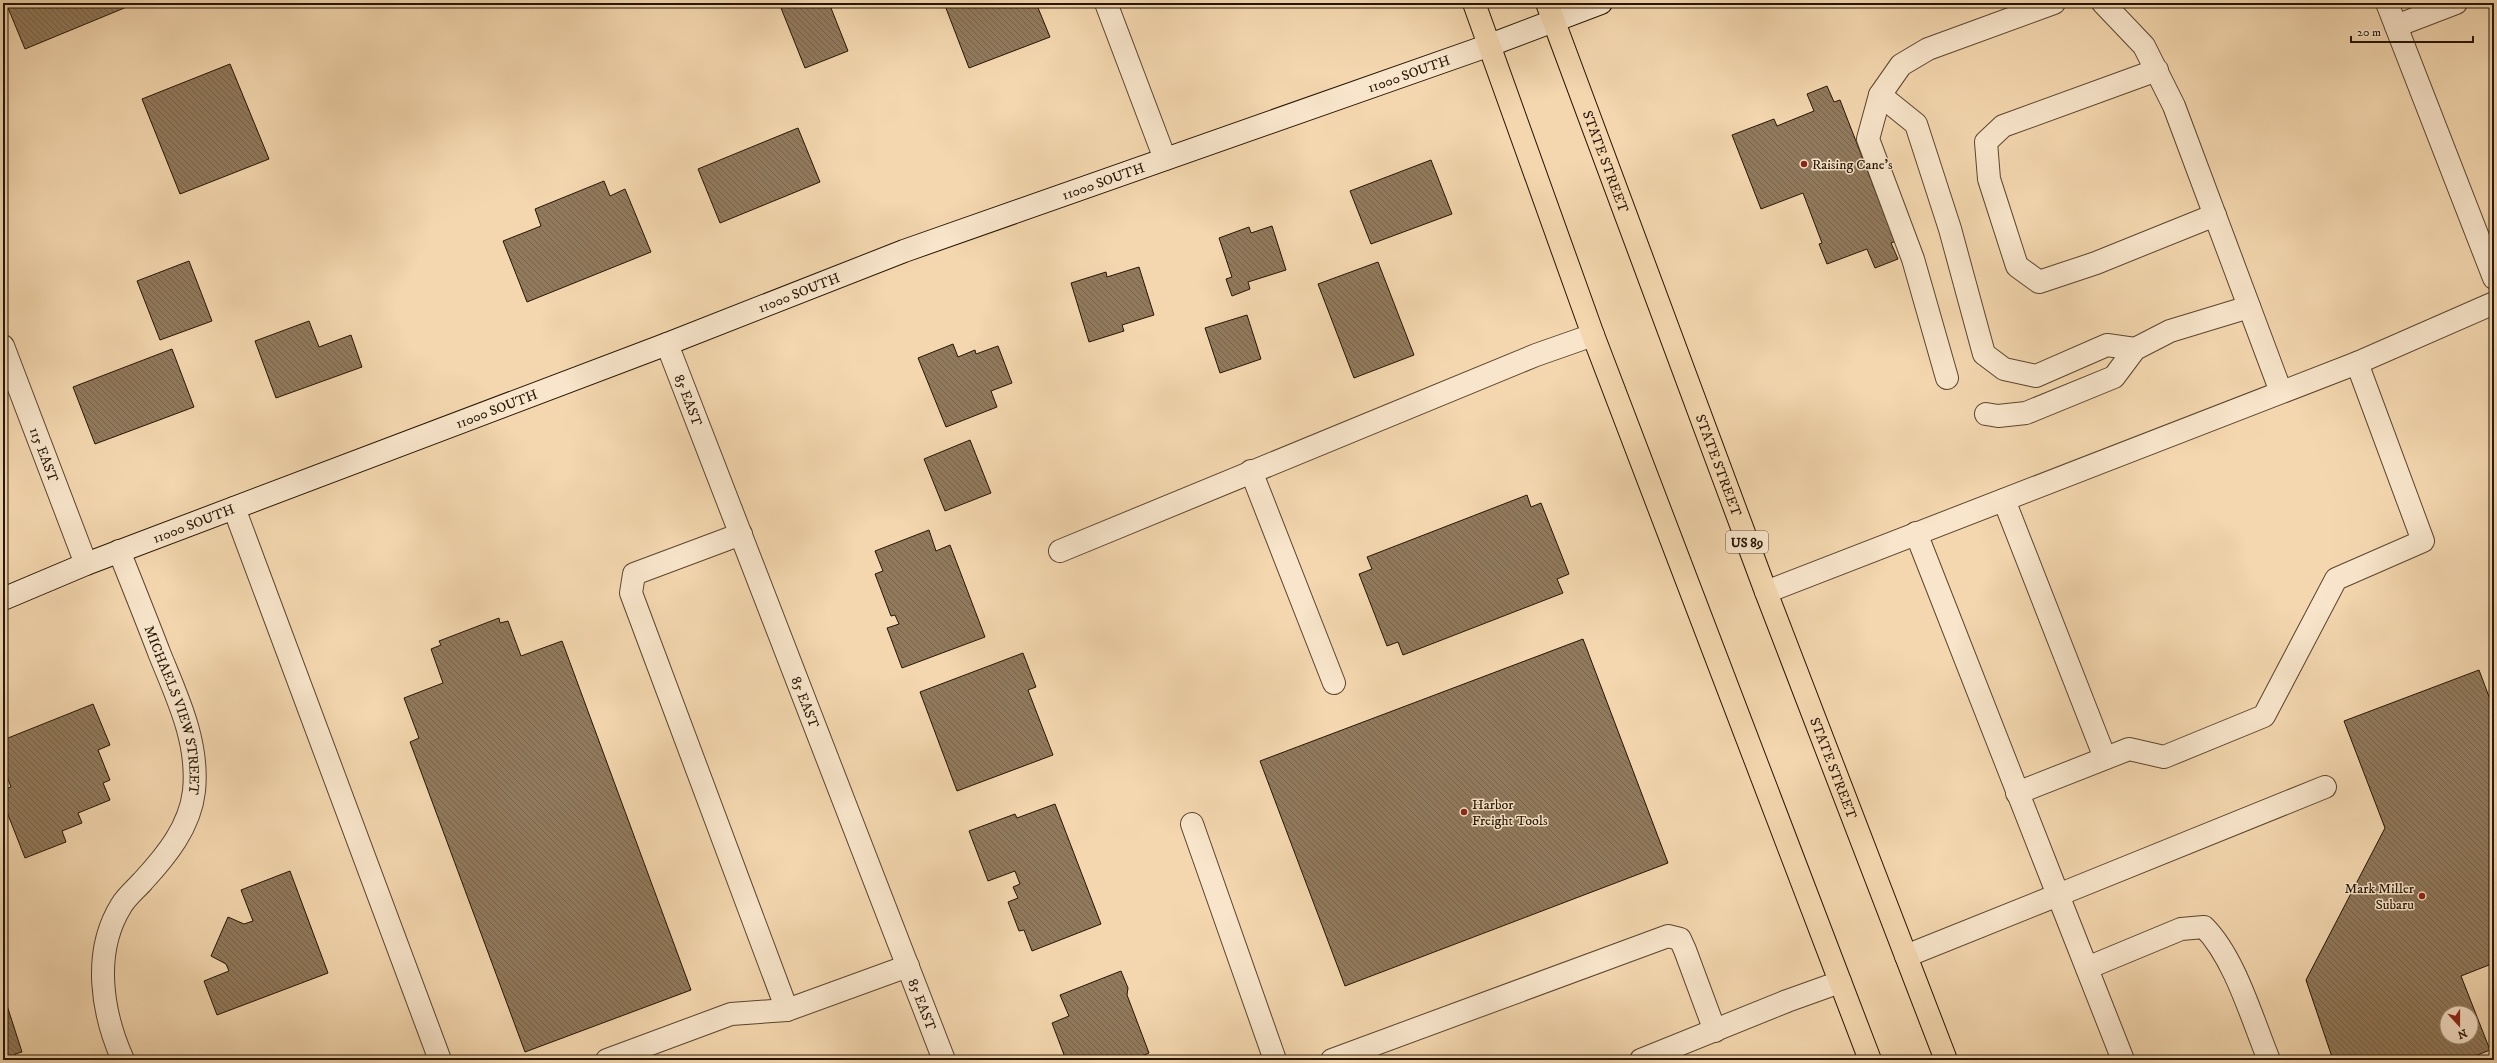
<svg xmlns="http://www.w3.org/2000/svg" width="2497" height="1063" font-family="'IM FELL DW Pica',serif">
  <defs>
    <pattern id="building-back-hatch" width="6" height="6" patternUnits="userSpaceOnUse"><rect width="6" height="6" fill="#917a5c"/><path d="M-1 5l2 2M0 0l6 6M5-1l2 2" fill="none" stroke="#76634a"/></pattern>
  </defs>
  <rect width="100%" height="100%" fill="#f4d7af"/>
  <filter id="stains"><feTurbulence type="fractalNoise" baseFrequency=".005" numOctaves="4"/><feColorMatrix values="0 0 0 0 .2 0 0 0 0 .09 0 0 0 0 .02 0 0 0 .5 -.17"/></filter>
  <radialGradient id="worn" r=".72"><stop offset=".6" stop-color="#630" stop-opacity="0"/><stop offset="1" stop-color="#630" stop-opacity=".3"/></radialGradient>
  <g fill="url(#building-back-hatch)" stroke="#251603" fill-rule="evenodd">
    <path d="M 6,3 L 134,3 L 134,4 L 25,49 Z"/>
    <path d="M 779,3 L 829,3 L 848,51 L 805,68 Z"/>
    <path d="M 944,3 L 1036,3 L 1050,37 L 969,68 Z"/>
    <path d="M 230,64 L 269,159 L 180,194 L 142,99 Z"/>
    <path d="M 1827,86 L 1834,102 L 1840,100 L 1885,216 L 1889,214 L 1899,240 L 1891,243 L 1898,259 L 1875,268 L 1867,249 L 1827,264 L 1819,244 L 1822,243 L 1803,193 L 1761,209 L 1732,135 L 1774,119 L 1777,126 L 1814,111 L 1807,94 Z"/>
    <path d="M 798,128 L 820,182 L 720,223 L 698,169 Z"/>
    <path d="M 1431,160 L 1452,214 L 1371,244 L 1350,191 Z"/>
    <path d="M 604,181 L 610,196 L 625,189 L 651,252 L 527,302 L 503,241 L 541,226 L 535,209 Z"/>
    <path d="M 1272,226 L 1286,270 L 1248,282 L 1250,289 L 1232,296 L 1226,279 L 1232,277 L 1219,238 L 1249,227 L 1251,233 Z"/>
    <path d="M 189,261 L 212,321 L 160,340 L 137,281 Z"/>
    <path d="M 1378,262 L 1414,355 L 1354,378 L 1318,284 Z"/>
    <path d="M 1139,267 L 1154,315 L 1122,325 L 1124,331 L 1089,342 L 1071,283 L 1106,272 L 1107,277 Z"/>
    <path d="M 1247,315 L 1261,359 L 1220,373 L 1205,328 Z"/>
    <path d="M 309,321 L 319,347 L 351,335 L 362,367 L 276,398 L 255,341 Z"/>
    <path d="M 953,344 L 958,357 L 975,350 L 976,354 L 998,346 L 1012,383 L 991,391 L 997,407 L 946,427 L 918,358 Z"/>
    <path d="M 172,349 L 194,407 L 95,444 L 73,387 Z"/>
    <path d="M 970,440 L 991,493 L 945,511 L 924,459 Z"/>
    <path d="M 1527,495 L 1531,507 L 1541,503 L 1569,574 L 1557,579 L 1563,593 L 1403,655 L 1398,642 L 1387,646 L 1359,574 L 1372,569 L 1367,557 Z"/>
    <path d="M 929,530 L 936,551 L 950,545 L 985,637 L 902,668 L 887,628 L 899,624 L 895,615 L 891,616 L 875,574 L 883,571 L 875,551 Z"/>
    <path d="M 499,618 L 500,623 L 508,621 L 521,656 L 562,641 L 691,990 L 525,1052 L 410,742 L 419,738 L 404,698 L 443,683 L 431,649 L 441,645 L 439,641 Z"/>
    <path d="M 1583,639 L 1668,863 L 1345,986 L 1260,761 Z"/>
    <path d="M 1023,653 L 1036,687 L 1028,690 L 1053,755 L 957,791 L 920,692 Z"/>
    <path d="M 2479,670 L 2494,710 L 2494,963 L 2461,976 L 2490,1050 L 2465,1060 L 2333,1060 L 2306,980 L 2385,828 L 2344,721 ZM 2447,1013 L 2471,1013 L 2471,1037 L 2447,1037 Z"/>
    <path d="M 93,704 L 110,745 L 98,750 L 110,780 L 103,783 L 110,800 L 78,813 L 82,823 L 62,831 L 66,842 L 25,858 L 3,802 L 3,790 L 11,787 L 3,766 L 3,740 Z"/>
    <path d="M 1055,804 L 1101,924 L 1032,951 L 1024,930 L 1019,931 L 1008,902 L 1018,898 L 1013,887 L 1020,884 L 1015,871 L 988,881 L 969,831 L 1015,814 L 1017,818 Z"/>
    <path d="M 290,871 L 328,973 L 217,1015 L 204,981 L 229,971 L 226,964 L 211,956 L 228,917 L 244,924 L 253,921 L 241,890 Z"/>
    <path d="M 1121,971 L 1128,988 L 1127,995 L 1149,1053 L 1142,1056 L 1144,1060 L 1066,1060 L 1052,1023 L 1069,1016 L 1060,995 Z"/>
    <path d="M 3,993 L 22,1052 L 15,1054 L 17,1060 L 3,1060 Z"/>
  </g>
  <g fill="none" stroke-linecap="round" stroke-linejoin="round">
    <defs>
      <g id="lane">
        <path d="M 1106,3 L 1165,159"/>
        <path d="M 2103,3 L 2144,46 L 2174,106 L 2281,392"/>
        <path d="M 2387,3 L 2494,278"/>
        <path d="M 2396,26 L 2456,3"/>
        <path d="M 2157,70 L 2003,126 L 1986,142 L 1989,179 L 2017,266 L 2039,282 L 2096,263 L 2215,215"/>
        <path d="M 1880,95 L 1916,124 L 1950,229 L 1984,354 L 2004,369 L 2036,376 L 2107,345 L 2135,349"/>
        <path d="M 1947,378 L 1913,259 L 1868,139 L 1880,95 L 1901,65 L 1928,49 L 2054,3"/>
        <path d="M 1986,414 L 1998,416 L 2026,413 L 2114,377 L 2135,349 L 2170,331 L 2249,307"/>
        <path d="M 1251,471 L 1334,683"/>
        <path d="M 2004,500 L 2105,758"/>
        <path d="M 234,508 L 440,1060"/>
        <path d="M 1916,533 L 2058,895 L 2325,787"/>
        <path d="M 741,534 L 634,574 L 631,593 L 787,1010"/>
        <path d="M 1060,551 L 1536,355 L 1593,335"/>
        <path d="M 1766,592 L 2357,363 L 2494,303"/>
        <path d="M 2017,793 L 2129,749 L 2164,757 L 2264,716 L 2336,579 L 2423,541 L 2357,363"/>
        <path d="M 1192,824 L 1275,1060"/>
        <path d="M 1906,956 L 2058,895 L 2123,1060"/>
        <path d="M 2087,968 L 2181,929 L 2204,927 C 2235,958 2252,1019 2269,1060"/>
        <path d="M 607,1060 L 731,1014 L 787,1010 L 908,966"/>
        <path d="M 1332,1060 L 1668,936 L 1680,939 L 1685,950 L 1715,1031"/>
        <path d="M 1641,1060 L 1787,1001 L 1840,982"/>
      </g>
      <g id="street">
        <path id="s1" d="M 667,344 L 944,1060"/>
        <path id="s2" d="M 3,346 L 86,564"/>
        <path id="s3" d="M 119,551 C 133,586 147,621 160,655 C 178,699 199,743 194,791 C 190,827 166,856 143,881 C 136,889 126,897 121,906 C 92,953 102,1013 123,1060"/>
      </g>
      <g id="secondary">
        <path id="s4" d="M 3,599 L 86,564 L 667,344 L 904,251 L 1490,45 L 1601,3"/>
      </g>
      <g id="primary">
        <path d="M 1474,3 L 1593,335 L 1870,1060"/>
        <path id="s5" d="M 1547,3 L 1766,592 L 1946,1060"/>
      </g>
    </defs>
    <use href="#lane" stroke="#59462e" stroke-width="24"/>
    <use href="#street" stroke="#59462e" stroke-width="24"/>
    <use href="#secondary" stroke="#251603" stroke-width="24"/>
    <use href="#primary" stroke="#251603" stroke-width="24"/>
    <use href="#lane" stroke="#f8e5cb" stroke-width="22"/>
    <use href="#street" stroke="#f8e5cb" stroke-width="22"/>
    <use href="#secondary" stroke="#f8e5cb" stroke-width="22"/>
    <use href="#primary" stroke="#f4d7af" stroke-width="22"/>
  </g>
  <g fill="#8f2418" stroke="#f8e5cb" stroke-width="1.5">
    <circle cx="1804" cy="164" r="4"/>
    <circle cx="1464" cy="812" r="4"/>
    <circle cx="2422" cy="896" r="4"/>
  </g>
  <g text-anchor="middle" stroke-width="3" stroke-linejoin="round" paint-order="stroke">
    <rect fill="#f8e5cb" stroke="#64543f" stroke-width="1" x="1726" y="531" width="42" height="22" rx="3"/>
    <g font-size="13" font-weight="bold" fill="#251603">
      <text x="1747" y="547">US 89</text>
    </g>
    <g font-size="14" fill="#251603" stroke="#f8e5cb">
      <text dy="5" stroke="none"><textPath href="#s4" startOffset="1501">11000 SOUTH</textPath></text>
      <text dy="5" stroke="none"><textPath href="#s5" startOffset="169">STATE STREET</textPath></text>
      <text dy="5" stroke="none"><textPath href="#s4" startOffset="1177">11000 SOUTH</textPath></text>
      <text dy="5" stroke="none"><textPath href="#s4" startOffset="853">11000 SOUTH</textPath></text>
      <text dy="5" stroke="none"><textPath href="#s1" startOffset="60">85 EAST</textPath></text>
      <text dy="5" stroke="none"><textPath href="#s4" startOffset="529">11000 SOUTH</textPath></text>
      <text dy="5" stroke="none"><textPath href="#s2" startOffset="116">115 EAST</textPath></text>
      <text dy="5" stroke="none"><textPath href="#s5" startOffset="493">STATE STREET</textPath></text>
      <text dy="5" stroke="none"><textPath href="#s4" startOffset="205">11000 SOUTH</textPath></text>
      <text dy="5" stroke="none"><textPath href="#s1" startOffset="384">85 EAST</textPath></text>
      <text dy="5" stroke="none"><textPath href="#s3" startOffset="169">MICHAELS VIEW STREET</textPath></text>
      <text dy="5" stroke="none"><textPath href="#s5" startOffset="817">STATE STREET</textPath></text>
      <text dy="5" stroke="none"><textPath href="#s1" startOffset="708">85 EAST</textPath></text>
    </g>
    <g font-size="14" fill="#251603" stroke="#f8e5cb" text-anchor="start">
      <text x="1812" y="169">Raising Cane's</text>
      <text x="1472" y="809">Harbor<tspan x="1472" dy="16">Freight Tools</tspan></text>
      <text x="2414" y="893" text-anchor="end">Mark Miller<tspan x="2414" dy="16">Subaru</tspan></text>
    </g>
  </g>
  <rect width="2497" height="1063" fill="none" stroke="#f4d7af" stroke-width="16"/>
  <rect x="4" y="4" width="2489" height="1055" fill="none" stroke="#251603" stroke-width="2"/>
  <rect x="8" y="8" width="2481" height="1047" fill="none" stroke="#251603"/>
  <g transform="translate(2459 1025) rotate(159)"><circle r="19" fill="#f8e5cb" stroke="#a4927b"/>
  <path d="M0-3L7 15L0 10L-7 15Z" fill="#8f2418"/>
  <text y="-6" font-size="11" font-weight="bold" text-anchor="middle" fill="#251603">N</text>
  </g>
  <path d="M2351 36v6h122v-6" fill="none" stroke="#251603" stroke-width="2"/>
  <text x="2357" y="36" font-size="12" fill="#251603" stroke="#f8e5cb" stroke-width="3" paint-order="stroke">20 m</text>
  <rect width="100%" height="100%" filter="url(#stains)"/>
  <rect width="100%" height="100%" fill="url(#worn)"/>
</svg>
